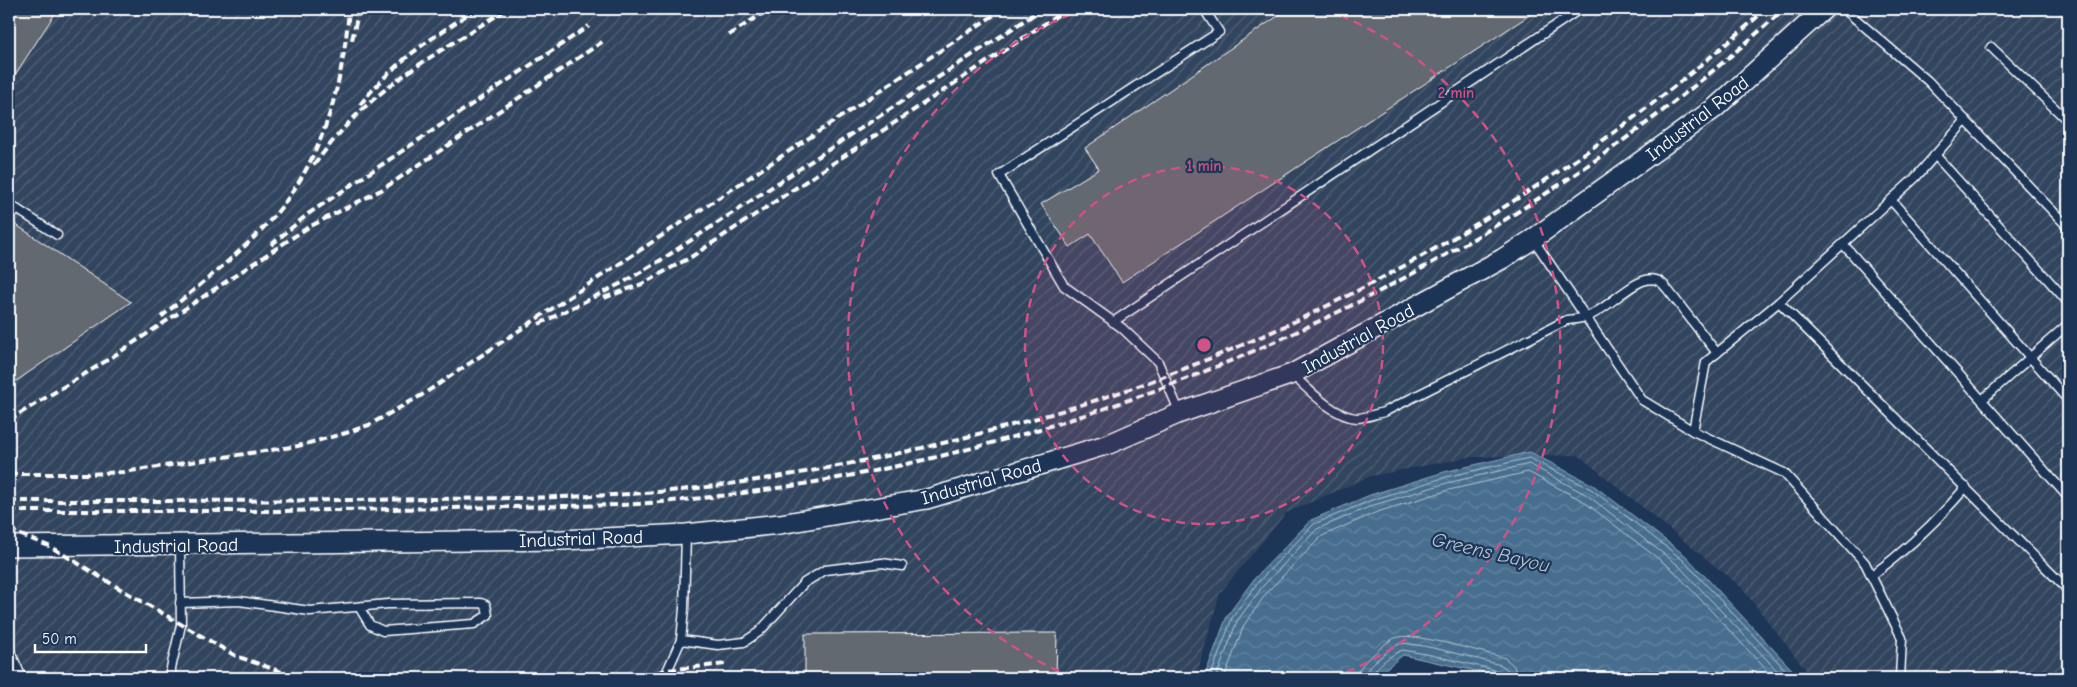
<svg xmlns="http://www.w3.org/2000/svg" width="2077" height="687" font-family="'Comic Neue',sans-serif">
  <defs>
    <pattern id="industrial-furrows" width="10" height="10" patternUnits="userSpaceOnUse" patternTransform="scale(1.25)"><rect width="10" height="10" fill="#32455e"/><path d="M-1 1l2-2M0 10L10 0M9 11l2-2" fill="none" stroke="#516176"/></pattern>
    <pattern id="water-waves" width="16" height="10" patternUnits="userSpaceOnUse" patternTransform="scale(1.25)"><rect width="16" height="10" fill="#476e8f"/><path d="M0 5q4-4 8 0t8 0" fill="none" stroke="#6384a0"/></pattern>
  </defs>
  <rect width="100%" height="100%" fill="#1d3557"/>
  <filter id="ink" filterUnits="userSpaceOnUse"><feTurbulence type="fractalNoise" baseFrequency=".02" numOctaves="2"/><feDisplacementMap in="SourceGraphic" scale="10" xChannelSelector="R" yChannelSelector="G"/><feConvolveMatrix kernelMatrix="1 2 1 2 8 2 1 2 1" color-interpolation-filters="sRGB"/></filter>
  <g filter="url(#ink)">
    <path fill="url(#industrial-furrows)" d="M 9,9 L 2068,9 L 2068,678 L 1812,678 L 1741,587 L 1578,455 L 1469,457 L 1371,476 L 1286,513 L 1220,593 L 1196,678 L 9,678 Z"/>
    <path fill="url(#water-waves)" stroke="#91a8bc" d="M 1530,452 L 1593,485 L 1686,556 L 1800,678 L 1508,678 L 1403,655 L 1374,678 L 1204,678 L 1227,616 L 1254,579 L 1311,520 L 1370,495 L 1444,472 Z"/>
    <g fill="none" stroke-linecap="round" stroke-linejoin="round">
      <g stroke="#b5c5d2" stroke-width="1">
        <path d="M 1210,678 L 1232,618 L 1258,582 L 1314,524 L 1372,500 L 1446,477 L 1529,458 L 1591,489 L 1683,560 L 1793,678"/>
        <path d="M 1216,678 L 1237,621 L 1263,586 L 1317,529 L 1374,505 L 1447,483 L 1529,464 L 1587,495 L 1678,565 L 1784,678"/>
        <path d="M 1224,678 L 1244,625 L 1268,591 L 1322,536 L 1377,512 L 1449,490 L 1528,472 L 1583,501 L 1673,570 L 1774,678"/>
        <path d="M 1357,678 C 1358,667 1365,661 1374,654 C 1381,648 1390,638 1399,637 C 1415,633 1486,653 1505,658 L 1514,666 L 1517,678"/>
        <path d="M 1365,678 C 1365,670 1371,665 1377,660 C 1384,655 1391,647 1399,644 C 1411,640 1484,661 1501,665 L 1508,670 L 1510,678"/>
        <path d="M 1371,678 C 1373,668 1393,653 1403,650 L 1431,655 L 1499,671 L 1503,674 L 1503,678"/>
      </g>
    </g>
    <g fill="#64696f" stroke="#fff">
      <path d="M 9,9 L 58,9 L 9,84 Z"/>
      <path d="M 122,9 L 141,9 L 135,17 Z"/>
      <path d="M 1288,9 L 1539,9 L 1122,282 L 1090,234 L 1070,247 L 1041,204 L 1099,169 L 1085,148 Z"/>
      <path d="M 9,220 L 131,302 L 9,386 Z"/>
      <path d="M 1057,633 L 1056,678 L 805,678 L 805,634 Z"/>
    </g>
    <g fill="none" stroke-linecap="round" stroke-linejoin="round">
      <defs>
        <g id="service">
          <path d="M 1844,9 L 1928,81 L 2068,227"/>
          <path d="M 1991,47 L 2068,121"/>
          <path d="M 1935,155 L 2068,302"/>
          <path d="M 1891,200 L 2068,400"/>
          <path d="M 9,204 L 57,235"/>
          <path d="M 1533,239 L 1642,400 L 1693,431 L 1784,473 L 1865,563 L 1902,638 L 1900,678"/>
          <path d="M 1843,244 L 2068,497"/>
          <path d="M 1779,302 L 2068,590"/>
          <path d="M 1113,322 L 1580,9"/>
          <path d="M 1292,374 C 1308,389 1334,417 1357,418 C 1365,418 1375,414 1384,412 L 1567,320 C 1573,319 1580,319 1586,317 C 1607,311 1636,274 1656,280 C 1661,281 1665,286 1668,290 L 1717,353"/>
          <path d="M 1982,400 L 2068,324"/>
          <path d="M 1180,413 L 1158,362 L 1122,328 L 1064,286 L 999,175 L 1219,32 L 1204,9"/>
          <path d="M 1693,431 L 1706,362 L 1779,302 L 1915,178 L 1966,120"/>
          <path d="M 686,534 L 684,609 L 681,640 L 718,645 L 744,642 L 759,632 L 804,583 L 825,570 L 882,563 L 902,566"/>
          <path d="M 1871,576 C 1907,550 1937,521 1966,487"/>
          <path d="M 180,603 L 239,601 L 310,611 L 388,604 L 481,603 L 486,605 L 488,615 L 474,624 L 383,631 L 370,625 L 359,607"/>
          <path d="M 2068,621 L 2068,622"/>
          <path d="M 9,649 L 22,678"/>
          <path d="M 171,678 L 171,668 L 181,625 L 180,545"/>
          <path d="M 664,678 L 681,640"/>
        </g>
        <path id="tertiary" d="M 9,546 L 562,540 L 686,534 L 780,524 L 927,499 L 1109,444 L 1180,413 L 1292,374 L 1502,259 L 1533,239 L 1715,108 L 1824,9"/>
      </defs>
      <use href="#service" stroke="#fff" stroke-width="11"/>
      <use href="#tertiary" stroke="#fff" stroke-width="22"/>
      <use href="#service" stroke="#1d3557" stroke-width="8"/>
      <use href="#tertiary" stroke="#1d3557" stroke-width="19"/>
      <g stroke="#fff" stroke-width="4" stroke-dasharray="8 4" stroke-linecap="butt">
        <path d="M 729,35 L 769,9"/>
        <path d="M 352,40 L 359,9"/>
        <path d="M 360,105 C 393,62 432,38 476,9"/>
        <path d="M 314,165 C 329,145 346,124 365,107 C 407,68 459,40 507,9"/>
        <path d="M 271,245 L 308,214 L 589,26"/>
        <path d="M 604,298 L 642,284 L 691,257 L 1067,9"/>
        <path d="M 161,317 C 199,285 241,254 274,216 C 324,158 343,83 349,9"/>
        <path d="M 539,324 L 624,282 L 661,260 L 1042,9"/>
        <path d="M 9,420 L 106,361 L 307,228 L 383,189 L 605,40"/>
        <path d="M 9,474 L 86,474 L 124,472 L 298,446 L 346,433 L 369,425 L 422,395 L 1003,9"/>
        <path d="M 9,501 C 150,501 292,501 434,499 C 512,498 591,498 670,491 C 761,482 850,465 939,444 C 1015,425 1092,404 1165,376 C 1386,293 1591,166 1766,9"/>
        <path d="M 9,511 L 278,511 L 622,505 C 1049,477 1468,298 1784,9"/>
        <path d="M 9,530 L 51,547 L 117,587 L 236,656 L 299,678"/>
        <path d="M 634,678 L 667,670 L 726,664"/>
      </g>
    </g>
  </g>
  <circle cx="1204" cy="345" r="179" fill="#d15284" fill-opacity=".12"/>
  <g fill="none" stroke="#d15284" stroke-width="2.5" stroke-dasharray="9 6">
    <circle cx="1204" cy="345" r="179"/>
    <path d="M1073 677A357 357 0 0 1 1082 10M1326 10A357 357 0 0 1 1335 677"/>
  </g>
  <g text-anchor="middle" stroke-width="4.5" stroke-linejoin="round" paint-order="stroke">
    <g font-size="19" fill="#fff" stroke="#1d3557">
      <text transform="translate(1697 118) rotate(-38)" y="7">Industrial Road</text>
      <text transform="translate(1358 338) rotate(-29)" y="7">Industrial Road</text>
      <text transform="translate(981 481) rotate(-16)" y="7">Industrial Road</text>
      <text transform="translate(581 538) rotate(-2)" y="7">Industrial Road</text>
      <text transform="translate(176 545) rotate(-1)" y="7">Industrial Road</text>
    </g>
    <g font-size="20" font-style="italic" fill="#b5c5d2" stroke="#1d3557">
      <text transform="translate(1491 552) rotate(13)" y="7">Greens Bayou</text>
    </g>
  </g>
  <circle cx="1204" cy="345" r="8" fill="#d15284" stroke="#1d3557" stroke-width="2.5"/>
  <g font-size="15" text-anchor="middle" font-weight="bold" fill="#d15284" stroke="#1d3557" stroke-width="4.5" stroke-linejoin="round" paint-order="stroke">
    <text x="1456" y="98">2 min</text>
    <text x="1204" y="171">1 min</text>
  </g>
  <rect width="2077" height="687" fill="none" stroke="#1d3557" stroke-width="30"/>
  <rect x="15" y="15" width="2047" height="657" fill="none" stroke="#fff" stroke-width="2" filter="url(#ink)"/>
  <path d="M35 644v8h111v-8" fill="none" stroke="#ffffff" stroke-width="2.5"/>
  <text x="42" y="644" font-size="15" fill="#ffffff" stroke="#1d3557" stroke-width="4" paint-order="stroke">50 m</text>
</svg>
